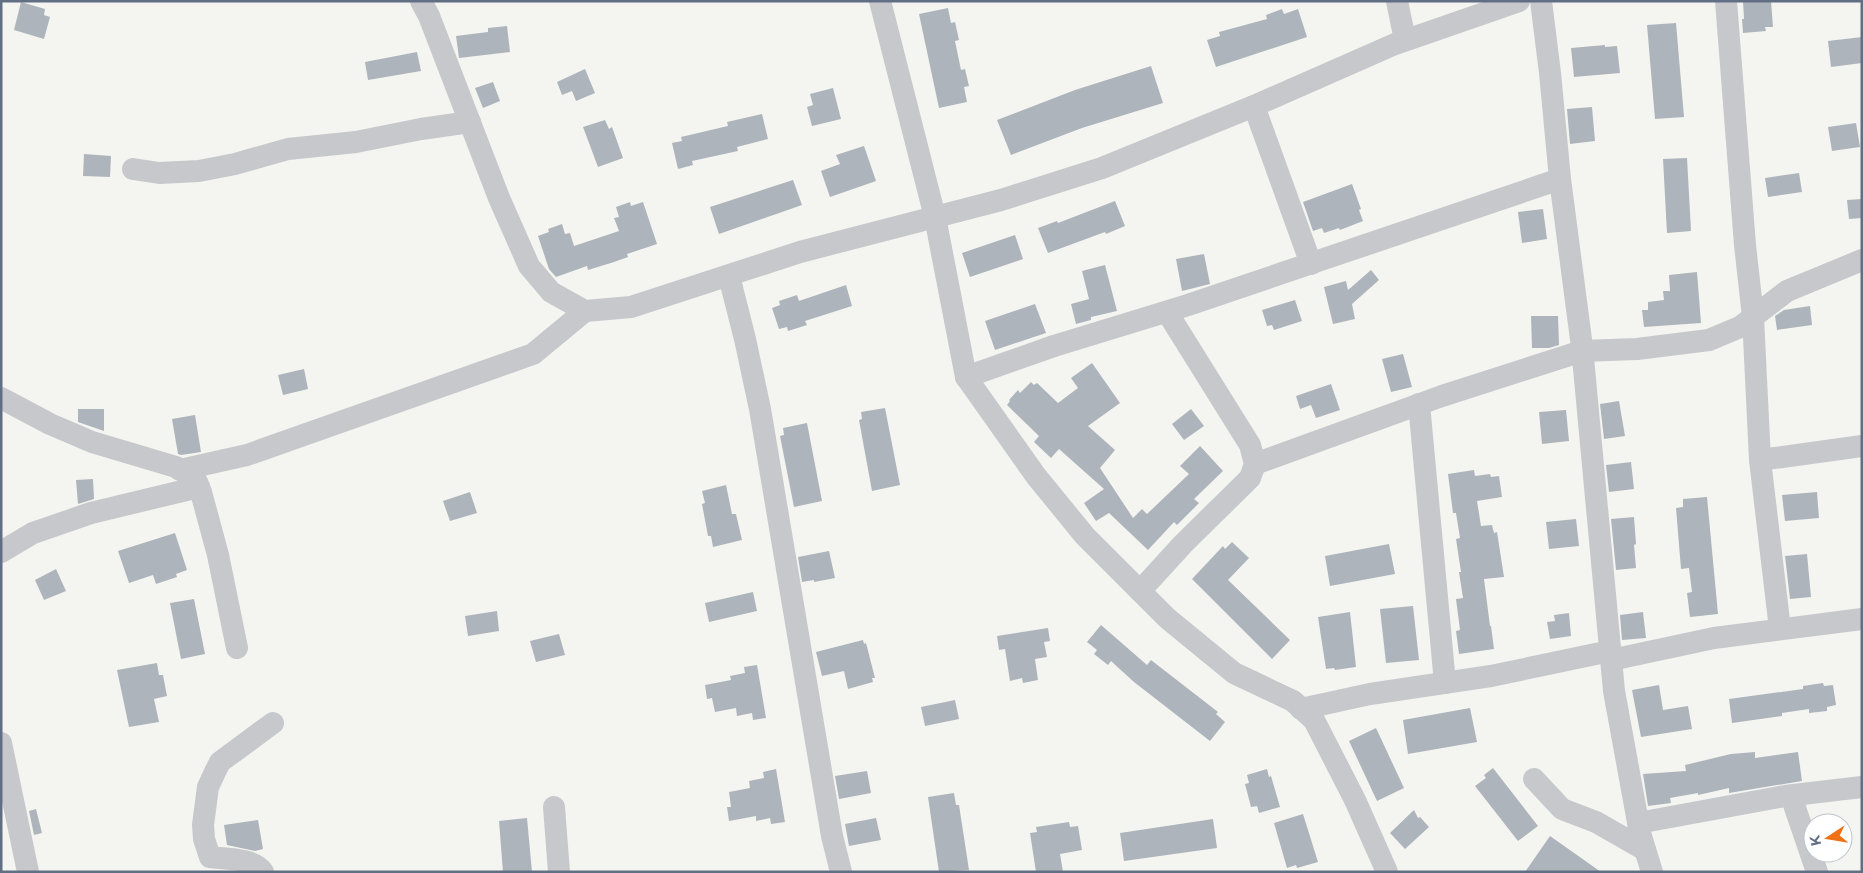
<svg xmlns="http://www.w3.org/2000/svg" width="1863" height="873" font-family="Montserrat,sans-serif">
  <rect width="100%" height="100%" fill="#f4f5f0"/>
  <g fill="#aeb4bb">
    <path d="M 1743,1 L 1771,1 L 1773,27 L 1765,27 L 1766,31 L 1743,33 L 1742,19 L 1744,19 Z"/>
    <path d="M 21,2 L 45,9 L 44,15 L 50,17 L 44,39 L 14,30 Z"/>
    <path d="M 948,8 L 951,23 L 955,22 L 959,40 L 955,41 L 961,70 L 965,69 L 969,86 L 964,87 L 967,102 L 939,108 L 919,14 Z"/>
    <path d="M 1282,9 L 1284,14 L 1298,9 L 1307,37 L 1216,67 L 1207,40 L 1220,36 L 1219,32 L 1267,19 L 1266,15 Z"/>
    <path d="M 1676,23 L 1684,117 L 1655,119 L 1647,25 Z"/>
    <path d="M 507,26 L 510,52 L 459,58 L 456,36 L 488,32 L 488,28 Z"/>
    <path d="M 1862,37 L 1862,63 L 1831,67 L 1828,41 Z"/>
    <path d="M 1605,45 L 1605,47 L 1617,46 L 1620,73 L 1574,77 L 1571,48 Z"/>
    <path d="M 417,52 L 421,71 L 368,80 L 365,62 Z"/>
    <path d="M 1151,66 L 1163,103 L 1082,128 L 1011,155 L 997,120 L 1075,90 Z"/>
    <path d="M 585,69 L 595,93 L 576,101 L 572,91 L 562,95 L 557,82 Z"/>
    <path d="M 493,82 L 500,101 L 483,108 L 475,88 Z"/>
    <path d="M 833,88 L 841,119 L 812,126 L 807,107 L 813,105 L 810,94 Z"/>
    <path d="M 1592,107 L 1595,141 L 1570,144 L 1567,109 Z"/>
    <path d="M 762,114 L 768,139 L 737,147 L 738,151 L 692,161 L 693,165 L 678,169 L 672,143 L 682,141 L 681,137 L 728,126 L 727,122 Z"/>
    <path d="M 605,120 L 609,129 L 612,127 L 623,158 L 598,167 L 583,127 Z"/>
    <path d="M 1856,123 L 1860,147 L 1832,151 L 1828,127 Z"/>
    <path d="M 864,146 L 876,181 L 830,197 L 821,171 L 840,164 L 836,155 Z"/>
    <path d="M 84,154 L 111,156 L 110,177 L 83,176 Z"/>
    <path d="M 1687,158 L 1691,231 L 1667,233 L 1663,159 Z"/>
    <path d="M 1799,173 L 1802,192 L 1768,197 L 1765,178 Z"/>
    <path d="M 793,180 L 802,205 L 719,234 L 710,207 Z"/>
    <path d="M 1352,184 L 1361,209 L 1359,210 L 1363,221 L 1340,230 L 1339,228 L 1324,233 L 1322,228 L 1313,231 L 1303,202 Z"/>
    <path d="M 1862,199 L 1862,218 L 1849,219 L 1847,200 Z"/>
    <path d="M 1115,201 L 1125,226 L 1106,234 L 1105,232 L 1048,253 L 1038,228 L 1057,221 L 1058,223 Z"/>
    <path d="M 630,202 L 631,206 L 643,202 L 657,244 L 627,254 L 628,257 L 614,262 L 588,270 L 587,266 L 556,277 L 549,269 L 538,236 L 549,232 L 548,229 L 562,224 L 565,234 L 570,233 L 574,246 L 619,231 L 614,218 L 619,217 L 616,207 Z"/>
    <path d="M 1543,209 L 1547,239 L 1522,243 L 1518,212 Z"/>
    <path d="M 1015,235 L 1023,259 L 970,277 L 962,253 Z"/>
    <path d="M 1204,254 L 1210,284 L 1182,291 L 1176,259 Z"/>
    <path d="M 1105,265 L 1117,311 L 1091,317 L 1091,320 L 1076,324 L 1071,304 L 1089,299 L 1082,271 Z"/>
    <path d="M 1371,270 L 1379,280 L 1352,304 L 1355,319 L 1333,324 L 1324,287 L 1346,281 L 1348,290 Z"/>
    <path d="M 1697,272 L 1701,323 L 1644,327 L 1642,310 L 1648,310 L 1648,302 L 1664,300 L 1663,291 L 1670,291 L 1669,275 Z"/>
    <path d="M 846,285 L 852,306 L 805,321 L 807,325 L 788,331 L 787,327 L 779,329 L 772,308 L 780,305 L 779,301 L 797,295 L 799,301 Z"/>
    <path d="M 1295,300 L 1302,321 L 1274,330 L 1272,325 L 1267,326 L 1262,310 Z"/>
    <path d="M 1035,304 L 1046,333 L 995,350 L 985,321 Z"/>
    <path d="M 1810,306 L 1812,325 L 1777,330 L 1775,316 L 1784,310 Z"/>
    <path d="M 1531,316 L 1558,316 L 1559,345 L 1549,348 L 1532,348 Z"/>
    <path d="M 1403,354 L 1412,387 L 1391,392 L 1382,359 Z"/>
    <path d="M 1092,363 L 1120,403 L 1088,426 L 1115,450 L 1100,468 L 1133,518 L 1142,509 L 1147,514 L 1189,474 L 1180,466 L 1200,446 L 1223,471 L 1194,499 L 1199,503 L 1177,525 L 1174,522 L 1148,550 L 1109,513 L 1096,521 L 1084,503 L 1104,489 L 1059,449 L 1051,458 L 1034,442 L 1039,436 L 1007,405 L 1010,401 L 1009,400 L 1018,390 L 1020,393 L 1031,382 L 1034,385 L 1037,383 L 1058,403 L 1078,388 L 1071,378 Z"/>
    <path d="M 304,369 L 308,389 L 283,395 L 278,375 Z"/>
    <path d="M 1331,384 L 1340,410 L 1316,418 L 1311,405 L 1300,409 L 1296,396 Z"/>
    <path d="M 1619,401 L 1625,436 L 1604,439 L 1600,404 Z"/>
    <path d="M 885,408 L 900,485 L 872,491 L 859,420 L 862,419 L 861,412 Z"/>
    <path d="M 78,409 L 104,409 L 104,431 L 78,422 Z"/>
    <path d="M 1191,409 L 1204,426 L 1184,440 L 1172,424 Z"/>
    <path d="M 1566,410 L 1569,441 L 1542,444 L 1539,412 Z"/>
    <path d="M 195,415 L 201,452 L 181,455 L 178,454 L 172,419 Z"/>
    <path d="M 807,423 L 822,501 L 794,507 L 780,436 L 784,435 L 783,428 Z"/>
    <path d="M 1631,462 L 1634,489 L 1609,492 L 1606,465 Z"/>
    <path d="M 1474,470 L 1475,476 L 1490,474 L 1491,477 L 1499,476 L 1502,497 L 1477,501 L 1481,526 L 1492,525 L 1494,533 L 1497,532 L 1504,577 L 1484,579 L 1490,626 L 1491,626 L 1494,649 L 1459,654 L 1456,631 L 1460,630 L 1456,599 L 1463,598 L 1459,572 L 1461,572 L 1456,539 L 1460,538 L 1456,513 L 1453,513 L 1448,474 Z"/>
    <path d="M 93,479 L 94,499 L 78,504 L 76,480 Z"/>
    <path d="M 726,485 L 732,514 L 736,514 L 742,540 L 713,547 L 711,536 L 708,536 L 702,504 L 705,503 L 702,491 Z"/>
    <path d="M 470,492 L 477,513 L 450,521 L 443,501 Z"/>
    <path d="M 1817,492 L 1819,518 L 1785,521 L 1782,495 Z"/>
    <path d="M 1707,497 L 1718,614 L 1690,617 L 1687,593 L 1692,592 L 1689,568 L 1681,569 L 1676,508 L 1683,507 L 1683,499 Z"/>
    <path d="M 1634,517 L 1636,544 L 1634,545 L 1636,568 L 1616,570 L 1611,519 Z"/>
    <path d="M 1576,519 L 1579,546 L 1549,549 L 1546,522 Z"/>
    <path d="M 175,533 L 187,570 L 176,574 L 177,577 L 156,584 L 153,575 L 129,583 L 118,551 Z"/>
    <path d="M 1232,542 L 1249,558 L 1228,580 L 1290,640 L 1272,659 L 1192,579 L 1223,546 L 1225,549 Z"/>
    <path d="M 1389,544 L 1395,574 L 1330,586 L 1325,556 Z"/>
    <path d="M 829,551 L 835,578 L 814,582 L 814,580 L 802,582 L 798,557 Z"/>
    <path d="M 1807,554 L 1811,597 L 1790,599 L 1785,556 Z"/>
    <path d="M 56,569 L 66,591 L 44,600 L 35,580 Z"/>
    <path d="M 753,592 L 757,611 L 709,622 L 705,603 Z"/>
    <path d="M 194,599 L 205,654 L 181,659 L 170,603 Z"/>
    <path d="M 1413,606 L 1419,660 L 1386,663 L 1380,609 Z"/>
    <path d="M 497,611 L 499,631 L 468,636 L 465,616 Z"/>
    <path d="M 1350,612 L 1356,667 L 1335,670 L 1334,668 L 1326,669 L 1318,617 Z"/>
    <path d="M 1643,612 L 1646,638 L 1622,640 L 1620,615 Z"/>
    <path d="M 1569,613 L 1571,636 L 1550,639 L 1547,622 L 1555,621 L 1554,615 Z"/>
    <path d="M 1101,625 L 1147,665 L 1151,660 L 1218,712 L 1216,714 L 1225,722 L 1210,741 L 1134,682 L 1111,661 L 1108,665 L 1094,654 L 1097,650 L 1087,642 Z"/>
    <path d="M 1048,628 L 1050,641 L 1044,642 L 1047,657 L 1035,659 L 1038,680 L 1023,683 L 1022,678 L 1010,681 L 1005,649 L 999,650 L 997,636 Z"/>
    <path d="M 559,634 L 565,655 L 536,662 L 530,641 Z"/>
    <path d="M 863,640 L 864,644 L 866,643 L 875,678 L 872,678 L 873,682 L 848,689 L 844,671 L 822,676 L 816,652 Z"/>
    <path d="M 157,663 L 159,675 L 163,675 L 167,696 L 154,699 L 159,722 L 129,727 L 117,670 Z"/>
    <path d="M 757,665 L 766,718 L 753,720 L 752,713 L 737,716 L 736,708 L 715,712 L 712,698 L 707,699 L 705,685 L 731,680 L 730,676 L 745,673 L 744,667 Z"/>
    <path d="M 1823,683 L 1824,686 L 1833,685 L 1836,705 L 1827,707 L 1827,711 L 1809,713 L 1809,709 L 1782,713 L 1782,716 L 1732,723 L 1729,699 L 1803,689 L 1803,686 Z"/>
    <path d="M 1659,685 L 1663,710 L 1688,706 L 1692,729 L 1641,737 L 1632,690 Z"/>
    <path d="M 955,700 L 959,719 L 925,726 L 921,707 Z"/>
    <path d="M 1470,708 L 1477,742 L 1408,754 L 1403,720 Z"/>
    <path d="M 1376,728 L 1404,788 L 1377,801 L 1349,741 Z"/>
    <path d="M 1755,752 L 1755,758 L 1798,752 L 1802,781 L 1729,793 L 1729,788 L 1698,795 L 1698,793 L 1670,798 L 1671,803 L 1648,806 L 1643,774 L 1686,771 L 1685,765 L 1731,754 Z"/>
    <path d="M 1493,768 L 1538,826 L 1518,841 L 1475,786 L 1486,778 L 1484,775 Z"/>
    <path d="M 776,769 L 785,822 L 771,824 L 770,818 L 756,821 L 756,816 L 729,821 L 727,807 L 731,807 L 729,792 L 750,788 L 749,781 L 764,778 L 763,772 Z"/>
    <path d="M 1267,769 L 1269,777 L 1271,776 L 1280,807 L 1259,813 L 1257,806 L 1251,807 L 1245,784 L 1249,783 L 1247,775 Z"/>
    <path d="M 867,771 L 871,793 L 839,799 L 835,776 Z"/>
    <path d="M 954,793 L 956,805 L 959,805 L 969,870 L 939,872 L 928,797 Z"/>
    <path d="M 36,809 L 42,833 L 34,835 L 29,811 Z"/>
    <path d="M 1414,810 L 1418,818 L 1420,817 L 1429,827 L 1405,849 L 1390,833 Z"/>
    <path d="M 1303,814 L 1318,862 L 1297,868 L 1296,865 L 1287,868 L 1274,823 Z"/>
    <path d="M 527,818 L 532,872 L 503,872 L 499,821 Z"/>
    <path d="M 876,818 L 881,840 L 849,846 L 845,824 Z"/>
    <path d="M 1213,819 L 1217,848 L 1124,861 L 1120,833 Z"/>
    <path d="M 258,820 L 263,849 L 255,851 L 227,845 L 224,825 Z"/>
    <path d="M 1069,822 L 1070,827 L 1078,826 L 1082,850 L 1060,854 L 1063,872 L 1036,872 L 1030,833 L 1037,832 L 1036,827 Z"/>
    <path d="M 1550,836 L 1601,872 L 1525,872 Z"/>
  </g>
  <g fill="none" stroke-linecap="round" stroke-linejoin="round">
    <g stroke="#c6c8cc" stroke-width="22">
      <path d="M 421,1 L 429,16 L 499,198 L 529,266 L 551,292 L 585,311 L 631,307 L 800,252 L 1001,200 L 1102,168 L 1254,106 L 1395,44 L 1519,1"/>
      <path d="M 880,1 L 935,217 L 966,377 L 1036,476 L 1085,536 L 1167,618 L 1234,673 L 1293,701 L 1314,720 L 1355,800 L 1387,872"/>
      <path d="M 1397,1 L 1405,40"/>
      <path d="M 1726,1 L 1745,245 L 1753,317 L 1760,460 L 1780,629"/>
      <path d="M 1254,106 L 1311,264"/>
      <path d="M 133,169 L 159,173 L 199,171 L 235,164 L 288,149 L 356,142 L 421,129 L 470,122"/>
      <path d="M 1560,179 L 1582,347 L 1614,691 L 1640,833 L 1652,872"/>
      <path d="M 729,276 L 745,339 L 760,409 L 832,836 L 841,872"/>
      <path d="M 966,377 L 1054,346 L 1188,305 L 1560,179 L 1550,73 L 1541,1"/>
      <path d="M 1,398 L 50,424 L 92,442 L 176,467 L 193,477 L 197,482 L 201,492 L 218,555 L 237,648"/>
      <path d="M 1419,404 L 1445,683"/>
      <path d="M 1760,460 L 1862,446"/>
      <path d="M 1255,464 L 1442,396 L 1582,351 L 1637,349 L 1709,340 L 1740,327 L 1787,291 L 1862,260"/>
      <path d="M 180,470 L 247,455 L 533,354 L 585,311"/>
      <path d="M 1,552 L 33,533 L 91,513 L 199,487"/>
      <path d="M 1140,591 L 1183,544 L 1250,478 L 1255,464 L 1250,445 L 1167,312"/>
      <path d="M 1611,660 L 1714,638 L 1862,619"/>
      <path d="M 1301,709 L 1370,694 L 1491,676 L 1610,651"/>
      <path d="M 1,743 L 28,872"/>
      <path d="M 1534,779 L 1562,809 L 1596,822 L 1645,850"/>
      <path d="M 1791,796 L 1817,872"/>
      <path d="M 554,807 L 559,872"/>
      <path d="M 1638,823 L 1785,796 L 1862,787"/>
      <path d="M 263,872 C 254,858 226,859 210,857 L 204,839 L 203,825 L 208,787 L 215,772 L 220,762 L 273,723"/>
    </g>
  </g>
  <rect width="1863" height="873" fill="none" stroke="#616e83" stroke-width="5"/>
  <g transform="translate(1828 838) rotate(258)"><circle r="24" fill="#ffffff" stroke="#c0c5cd"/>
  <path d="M0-4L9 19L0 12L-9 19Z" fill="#ef7015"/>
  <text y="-8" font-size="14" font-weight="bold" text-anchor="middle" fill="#616e83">K</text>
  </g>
</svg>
